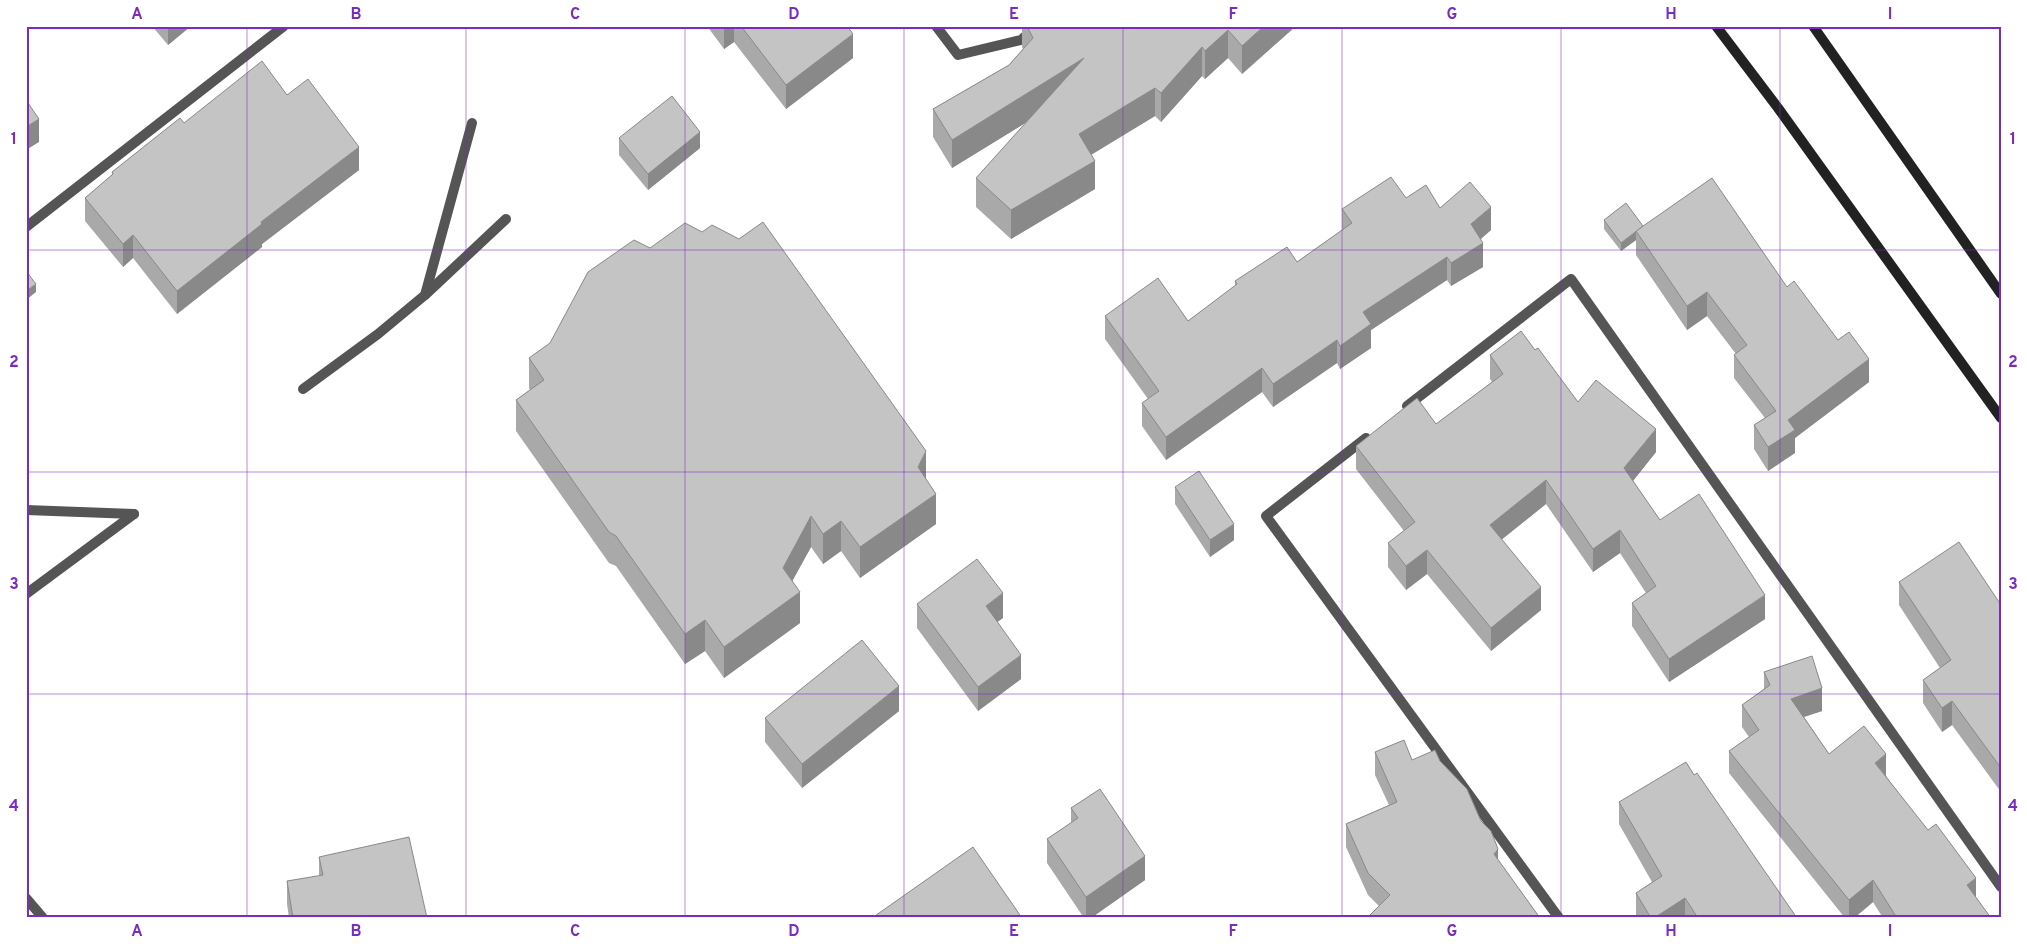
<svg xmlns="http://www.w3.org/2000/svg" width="2027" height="944" font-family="Overpass,sans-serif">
  <rect width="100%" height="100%" fill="#fff"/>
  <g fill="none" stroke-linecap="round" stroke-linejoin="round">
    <g stroke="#555" stroke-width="10">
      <path d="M 425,295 L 472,123"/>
      <path d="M 303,389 L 378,334 L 425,295 L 506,219"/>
      <path d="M 26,510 L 134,514"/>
      <path d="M 26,594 L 134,514"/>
    </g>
    <g stroke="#555" stroke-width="10">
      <path d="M 936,26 L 958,55 L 1021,40 L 1037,26"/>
      <path d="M 26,227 L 284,26"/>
      <path d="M 1407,406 L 1571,279 L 2001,887"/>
      <path d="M 1366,438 L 1266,516 L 1559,918"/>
      <path d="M 26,898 L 43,918"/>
    </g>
    <g stroke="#222" stroke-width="10">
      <path d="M 1716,26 L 1778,108 L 2001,418"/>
      <path d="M 1813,26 L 2001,294"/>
    </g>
  </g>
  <g fill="#a9a9a9">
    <path d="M 152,26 L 191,26 L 168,45 Z"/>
    <path d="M 707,26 L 847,26 L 853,58 L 786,109 L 734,42 L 724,49 Z"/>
    <path d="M 1022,26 L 1296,26 L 1242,74 L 1228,58 L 1205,79 L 1202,76 L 1161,122 L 1155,116 L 1091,155 L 1095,189 L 1011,239 L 976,207 L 976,178 L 1027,122 L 952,168 L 933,137 L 933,109 L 1009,65 L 1023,49 L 1022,47 Z"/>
    <path d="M 287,95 L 359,170 L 262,244 L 262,247 L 177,314 L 133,258 L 123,267 L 85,221 L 85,198 L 112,175 L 112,172 L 184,123 Z"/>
    <path d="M 619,138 L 700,148 L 648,190 L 619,155 Z"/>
    <path d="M 1406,198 L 1440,208 L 1491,230 L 1481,239 L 1483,267 L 1451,286 L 1447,280 L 1371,330 L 1371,348 L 1340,369 L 1337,363 L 1273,407 L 1262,392 L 1166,460 L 1142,426 L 1142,403 L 1148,399 L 1105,339 L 1105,316 L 1188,321 L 1235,286 L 1235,281 L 1297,262 L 1342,230 L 1342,209 Z"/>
    <path d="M 1604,220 L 1643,226 L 1787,287 L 1869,382 L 1795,438 L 1795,453 L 1768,471 L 1754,449 L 1754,425 L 1765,418 L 1734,378 L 1734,355 L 1736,354 L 1707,316 L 1687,330 L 1636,255 L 1636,240 L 1621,251 L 1604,229 Z"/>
    <path d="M 1535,350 L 1578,402 L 1656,452 L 1633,481 L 1660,520 L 1765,619 L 1669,682 L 1632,626 L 1632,603 L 1646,593 L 1620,553 L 1593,572 L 1546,504 L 1502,539 L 1541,610 L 1491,651 L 1427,574 L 1406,590 L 1388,567 L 1388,543 L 1404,531 L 1356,469 L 1356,446 L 1436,424 L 1492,382 L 1490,379 L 1490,355 Z"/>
    <path d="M 529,358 L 926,479 L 936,524 L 860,578 L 841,551 L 823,564 L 811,547 L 792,581 L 800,623 L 724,678 L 705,651 L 685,664 L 616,566 L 609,563 L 516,431 L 516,400 L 530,390 L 529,388 Z"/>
    <path d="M 1175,487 L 1234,540 L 1210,557 L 1175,504 Z"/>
    <path d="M 1899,582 L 2001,605 L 2001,792 L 1952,725 L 1942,732 L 1923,703 L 1923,680 L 1940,668 L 1899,605 Z"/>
    <path d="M 917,604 L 1003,618 L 997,622 L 1021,679 L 978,711 L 917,628 Z"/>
    <path d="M 1764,672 L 1822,711 L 1804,717 L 1829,754 L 1886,776 L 1991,918 L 1883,918 L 1873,902 L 1854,918 L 1845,918 L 1729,773 L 1729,751 L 1749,737 L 1742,727 L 1742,705 L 1764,689 Z"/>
    <path d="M 899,711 L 802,788 L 765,742 L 765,718 Z"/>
    <path d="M 1375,752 L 1412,760 L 1440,761 L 1498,860 L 1540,918 L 1370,918 L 1370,915 L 1379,906 L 1368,895 L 1346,847 L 1346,824 L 1389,805 L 1375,775 Z"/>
    <path d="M 1694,775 L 1797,918 L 1637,918 L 1636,916 L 1636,893 L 1652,882 L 1619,824 L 1619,802 Z"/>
    <path d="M 1071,808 L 1145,880 L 1091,918 L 1084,918 L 1047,863 L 1047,839 L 1071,823 Z"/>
    <path d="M 319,857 L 427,918 L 289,918 L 287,904 L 287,881 L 319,876 Z"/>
  </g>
  <g fill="#898989">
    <path d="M 168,26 L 191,26 L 168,45 Z"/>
    <path d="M 724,26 L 734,26 L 734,42 L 724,49 Z"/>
    <path d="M 1264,26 L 1296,26 L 1242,74 L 1242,46 Z"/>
    <path d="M 1228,30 L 1228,58 L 1205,79 L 1205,51 Z"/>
    <path d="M 853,34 L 853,58 L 786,109 L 786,85 Z"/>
    <path d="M 1202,47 L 1202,76 L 1161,122 L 1161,93 Z"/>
    <path d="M 1084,58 L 1084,87 L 952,168 L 952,140 Z"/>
    <path d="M 1155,88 L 1155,116 L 1079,162 L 1079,134 Z"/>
    <path d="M 39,119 L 39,142 L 26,150 L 26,127 Z"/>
    <path d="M 700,132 L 700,148 L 648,190 L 648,174 Z"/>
    <path d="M 359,147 L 359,170 L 262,244 L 262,247 L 177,314 L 177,291 L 261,222 Z"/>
    <path d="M 1095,161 L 1095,189 L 1011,239 L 1011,210 Z"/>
    <path d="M 1491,207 L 1491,230 L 1471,247 L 1471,224 Z"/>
    <path d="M 1636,232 L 1636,240 L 1621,251 L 1621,243 Z"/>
    <path d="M 133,235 L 133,258 L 123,267 L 123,244 Z"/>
    <path d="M 1483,243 L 1483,267 L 1451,286 L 1451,263 Z"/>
    <path d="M 1447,257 L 1447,280 L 1371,330 L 1371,348 L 1340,369 L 1340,346 L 1363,312 Z"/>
    <path d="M 36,284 L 36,292 L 26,300 L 26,291 Z"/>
    <path d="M 1707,292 L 1707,316 L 1687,330 L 1687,306 Z"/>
    <path d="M 1337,340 L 1337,363 L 1273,407 L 1273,384 Z"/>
    <path d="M 1869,359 L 1869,382 L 1795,438 L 1795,453 L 1768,471 L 1768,447 L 1788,420 Z"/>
    <path d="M 1262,368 L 1262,392 L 1166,460 L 1166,437 Z"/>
    <path d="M 1656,429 L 1656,452 L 1624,492 L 1624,468 Z"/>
    <path d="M 926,451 L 926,481 L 918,467 Z"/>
    <path d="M 1546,480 L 1546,504 L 1490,549 L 1490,525 Z"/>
    <path d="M 936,494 L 936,524 L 860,578 L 860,547 Z"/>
    <path d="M 811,516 L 811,547 L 783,598 L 783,568 Z"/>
    <path d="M 841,521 L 841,551 L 823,564 L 823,534 Z"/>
    <path d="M 1234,524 L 1234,540 L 1210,557 L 1210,540 Z"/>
    <path d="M 1620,530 L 1620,553 L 1593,572 L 1593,549 Z"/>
    <path d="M 1427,550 L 1427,574 L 1406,590 L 1406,566 Z"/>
    <path d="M 1541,587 L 1541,610 L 1491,651 L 1491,628 Z"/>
    <path d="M 800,592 L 800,623 L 724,678 L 724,647 Z"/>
    <path d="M 1003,593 L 1003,618 L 986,630 L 986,606 Z"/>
    <path d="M 1765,595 L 1765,619 L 1669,682 L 1669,659 Z"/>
    <path d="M 705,620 L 705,651 L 685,664 L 685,634 Z"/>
    <path d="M 1021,655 L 1021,679 L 978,711 L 978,687 Z"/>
    <path d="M 899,686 L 899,711 L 802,788 L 802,764 Z"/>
    <path d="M 1822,688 L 1822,711 L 1791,721 L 1791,699 Z"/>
    <path d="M 1952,701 L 1952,725 L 1942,732 L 1942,708 Z"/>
    <path d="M 1886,754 L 1886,777 L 1875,763 Z"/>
    <path d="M 1498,849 L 1498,872 L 1494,854 Z"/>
    <path d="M 1145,856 L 1145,880 L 1091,918 L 1086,918 L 1086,897 Z"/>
    <path d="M 1976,878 L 1976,901 L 1967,885 Z"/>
    <path d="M 1873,880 L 1873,902 L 1854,918 L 1849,918 L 1849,900 Z"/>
    <path d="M 1685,898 L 1685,918 L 1654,918 Z"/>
  </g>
  <g fill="#c4c4c4" stroke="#898989">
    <path d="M 741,26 L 847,26 L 853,34 L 786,85 Z"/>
    <path d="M 1027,26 L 1264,26 L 1242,46 L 1228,30 L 1205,51 L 1202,47 L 1161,93 L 1155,88 L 1079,134 L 1095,161 L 1011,210 L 976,178 L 1084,58 L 952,140 L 933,109 L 1009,65 L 1033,38 Z"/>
    <path d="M 262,61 L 287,95 L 308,79 L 359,147 L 261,222 L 262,224 L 177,291 L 133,235 L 123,244 L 85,198 L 113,174 L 112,172 L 180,118 L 184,123 Z"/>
    <path d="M 672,96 L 700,132 L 648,174 L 619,138 Z"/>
    <path d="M 26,100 L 39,119 L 26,127 Z"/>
    <path d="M 1391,177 L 1406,198 L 1426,185 L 1440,208 L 1470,182 L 1491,207 L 1471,224 L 1483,243 L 1451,263 L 1447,257 L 1363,312 L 1371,324 L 1340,346 L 1337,340 L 1273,384 L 1262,368 L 1166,437 L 1142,403 L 1159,391 L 1105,316 L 1158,278 L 1188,321 L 1237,284 L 1235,281 L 1287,247 L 1297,262 L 1352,223 L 1342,209 Z"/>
    <path d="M 1712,178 L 1787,287 L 1794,281 L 1838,340 L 1849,332 L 1869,359 L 1788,420 L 1795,430 L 1768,447 L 1754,425 L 1776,411 L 1734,355 L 1747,345 L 1707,292 L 1687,306 L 1636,231 Z"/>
    <path d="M 1626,203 L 1643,226 L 1621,243 L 1604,220 Z"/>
    <path d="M 763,222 L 926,451 L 918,467 L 936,494 L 860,547 L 841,521 L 823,534 L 811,516 L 783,568 L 800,592 L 724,647 L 705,620 L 685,634 L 616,536 L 609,532 L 516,400 L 544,380 L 529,358 L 550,343 L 588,272 L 634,240 L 650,248 L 685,223 L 702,232 L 712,225 L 739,239 Z"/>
    <path d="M 26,271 L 36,284 L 26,291 Z"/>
    <path d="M 1521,331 L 1535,350 L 1538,348 L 1578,402 L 1596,380 L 1656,429 L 1624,468 L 1660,520 L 1699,494 L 1765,595 L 1669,659 L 1632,603 L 1656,586 L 1620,530 L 1593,549 L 1546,480 L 1490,525 L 1541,587 L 1491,628 L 1427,550 L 1406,566 L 1388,543 L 1415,522 L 1356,446 L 1417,398 L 1436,424 L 1503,374 L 1490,355 Z"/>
    <path d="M 1199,471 L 1234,524 L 1210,540 L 1175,487 Z"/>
    <path d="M 1959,542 L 2001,605 L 2001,768 L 1952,701 L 1942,708 L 1923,680 L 1951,660 L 1899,582 Z"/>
    <path d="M 977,559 L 1003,593 L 986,606 L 1021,655 L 978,687 L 917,604 Z"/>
    <path d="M 862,640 L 899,686 L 802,764 L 765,718 Z"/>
    <path d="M 1812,656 L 1822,688 L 1791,699 L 1829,754 L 1864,726 L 1886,754 L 1875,763 L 1928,830 L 1936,824 L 1976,878 L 1967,885 L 1991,918 L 1897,918 L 1873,880 L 1849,900 L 1729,751 L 1759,730 L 1742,705 L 1770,685 L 1764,672 Z"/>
    <path d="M 1404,740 L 1412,760 L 1435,750 L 1440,761 L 1467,789 L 1481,821 L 1491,831 L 1498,849 L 1494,854 L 1540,918 L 1372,918 L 1370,915 L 1390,895 L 1368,873 L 1346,824 L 1397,802 L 1375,752 Z"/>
    <path d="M 1686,762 L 1694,775 L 1697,773 L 1797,918 L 1698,918 L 1685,898 L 1654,918 L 1651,918 L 1636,893 L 1662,876 L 1619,802 Z"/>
    <path d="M 1100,789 L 1145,856 L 1086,897 L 1047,839 L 1078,818 L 1071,808 Z"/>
    <path d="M 409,837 L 427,918 L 293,918 L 287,881 L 323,875 L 319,857 Z"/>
    <path d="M 973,847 L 1022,918 L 872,918 Z"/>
  </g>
  <path fill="none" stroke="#7b2cbf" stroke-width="1" stroke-opacity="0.55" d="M 247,26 L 247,918M 466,26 L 466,918M 685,26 L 685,918M 904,26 L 904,918M 1123,26 L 1123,918M 1342,26 L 1342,918M 1561,26 L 1561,918M 1780,26 L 1780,918M 26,250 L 2001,250M 26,472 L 2001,472M 26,694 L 2001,694"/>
  <rect width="2027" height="944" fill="none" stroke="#ffffff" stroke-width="55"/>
  <rect x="28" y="28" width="1972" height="888" fill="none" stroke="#7b2cbf" stroke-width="2"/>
  <g font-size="16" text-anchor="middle" font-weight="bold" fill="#7b2cbf">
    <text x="137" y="19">A</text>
    <text x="356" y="19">B</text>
    <text x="575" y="19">C</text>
    <text x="794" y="19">D</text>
    <text x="1014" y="19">E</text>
    <text x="1233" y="19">F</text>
    <text x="1452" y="19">G</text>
    <text x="1671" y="19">H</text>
    <text x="1890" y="19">I</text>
    <text x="14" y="144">1</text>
    <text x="2013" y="144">1</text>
    <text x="14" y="367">2</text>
    <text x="2013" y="367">2</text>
    <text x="14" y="589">3</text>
    <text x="2013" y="589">3</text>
    <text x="14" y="811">4</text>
    <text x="2013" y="811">4</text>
    <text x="137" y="936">A</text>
    <text x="356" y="936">B</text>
    <text x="575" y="936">C</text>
    <text x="794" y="936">D</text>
    <text x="1014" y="936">E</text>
    <text x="1233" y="936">F</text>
    <text x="1452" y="936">G</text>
    <text x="1671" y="936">H</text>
    <text x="1890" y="936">I</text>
  </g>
</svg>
